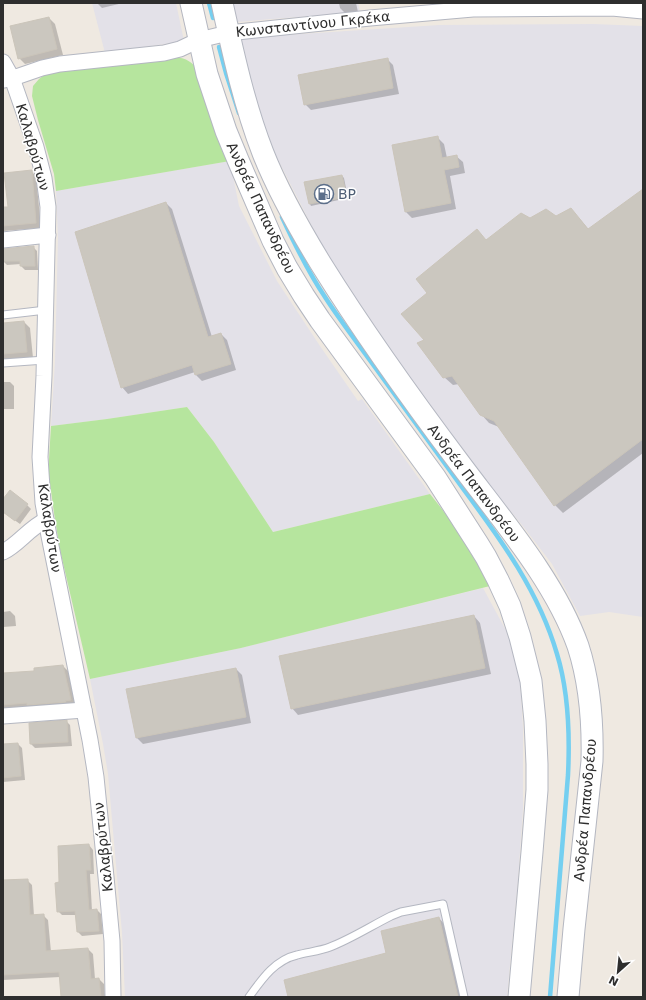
<svg xmlns="http://www.w3.org/2000/svg" width="646" height="1000" font-family="'DejaVu Sans',sans-serif">
  <rect width="100%" height="100%" fill="#efe9e1"/>
  <g fill="#e3e1e8">
    <path d="M 92,3 L 176,3 L 184,41 L 105,53 Z"/>
    <path d="M 232,3 L 358,3 L 360,12 L 237,22 Z"/>
    <path d="M 593,24 L 643,26 L 643,617 L 609,612 L 580,616 L 552,564 L 522,525 L 469,461 L 356,303 L 322,246 L 271,146 L 253,92 L 240,38 L 439,25 Z"/>
    <path d="M 230,161 L 239,206 L 277,281 L 320,346 L 358,401 L 362,399 L 430,494 L 273,532 L 214,442 L 187,407 L 107,419 L 51,426 L 55,362 L 58,237 L 56,191 Z"/>
    <path d="M 483,588 L 509,636 L 518,660 L 521,695 L 523,729 L 523,809 L 518,880 L 507,997 L 125,997 L 122,933 L 108,774 L 103,744 L 90,679 L 241,648 Z"/>
  </g>
  <g fill="#b6e59e">
    <path d="M 176,57 C 187,59 191,61 198,70 L 230,161 L 56,191 L 54,174 L 38,120 L 32,96 L 33,86 L 39,79 L 47,73 Z"/>
    <path d="M 187,407 L 214,442 L 273,532 L 430,494 C 453,522 474,553 490,586 L 241,648 L 90,679 L 60,550 L 54,513 L 49,476 L 49,459 L 51,426 L 107,419 Z"/>
  </g>
  <g fill="#0003">
    <path d="M 97,3 L 123,3 L 102,8 Z"/>
    <path d="M 339,3 L 356,3 L 358,12 L 346,14 L 340,8 Z"/>
    <path d="M 49,18 L 55,24 L 63,55 L 25,64 L 19,58 Z"/>
    <path d="M 387,59 L 393,65 L 399,94 L 311,110 L 305,104 Z"/>
    <path d="M 437,137 L 444,144 L 447,158 L 456,156 L 463,162 L 465,173 L 450,176 L 456,209 L 412,218 L 406,212 Z"/>
    <path d="M 31,171 L 36,176 L 41,228 L 3,231 L 3,208 L 9,207 Z"/>
    <path d="M 342,176 L 344,178 L 348,198 L 311,206 L 310,204 L 305,183 Z"/>
    <path d="M 643,190 L 643,453 L 563,513 L 555,505 L 499,427 L 489,423 L 481,414 L 459,384 L 453,385 L 444,377 L 426,340 L 429,293 L 486,240 L 531,219 L 556,217 L 579,218 L 589,230 Z"/>
    <path d="M 166,203 L 172,209 L 212,337 L 221,334 L 227,340 L 236,370 L 202,381 L 196,375 L 195,372 L 128,394 L 122,387 Z"/>
    <path d="M 33,247 L 37,251 L 38,270 L 25,270 L 21,266 L 21,264 L 7,265 L 3,261 L 3,250 Z"/>
    <path d="M 24,322 L 30,328 L 33,358 L 3,360 L 3,324 Z"/>
    <path d="M 3,382 L 10,382 L 14,386 L 14,409 L 3,409 Z"/>
    <path d="M 3,501 L 27,505 L 31,509 L 20,524 L 3,512 Z"/>
    <path d="M 10,611 L 15,616 L 16,626 L 3,627 L 3,612 Z"/>
    <path d="M 474,616 L 480,623 L 491,674 L 298,715 L 292,708 Z"/>
    <path d="M 63,666 L 68,671 L 76,705 L 3,709 L 3,674 L 35,672 Z"/>
    <path d="M 236,669 L 242,675 L 251,723 L 143,744 L 137,738 Z"/>
    <path d="M 66,721 L 70,725 L 72,746 L 35,748 L 31,744 Z"/>
    <path d="M 18,744 L 22,748 L 25,780 L 3,782 L 3,745 Z"/>
    <path d="M 89,845 L 93,850 L 94,874 L 90,874 L 92,911 L 97,910 L 101,914 L 103,934 L 82,936 L 78,932 L 76,915 L 62,915 L 58,911 L 60,883 Z"/>
    <path d="M 27,880 L 32,885 L 34,916 L 43,915 L 48,920 L 51,952 L 88,949 L 93,954 L 95,979 L 99,979 L 104,984 L 105,997 L 62,997 L 60,977 L 3,980 L 3,881 Z"/>
    <path d="M 439,918 L 445,925 L 463,997 L 290,997 L 387,953 Z"/>
  </g>
  <g fill="none" stroke-linecap="round" stroke-linejoin="round">
    <g stroke="#75cff0" stroke-width="4.5">
      <path d="M 209,3 L 213,18"/>
      <path d="M 219,47 L 226,73 L 239,113"/>
      <path d="M 282,217 C 295,245 308,272 325,297 C 341,322 360,346 377,370 C 406,410 435,450 464,490 C 502,541 539,592 557,654 C 569,693 570,734 568,775 L 550,997"/>
    </g>
  </g>
  <g fill="#cbc7bf" stroke="#cbc5ba">
    <path d="M 49,17 L 57,49 L 18,59 L 10,26 Z"/>
    <path d="M 388,58 L 393,88 L 304,105 L 298,75 Z"/>
    <path d="M 438,136 L 442,158 L 457,155 L 459,167 L 444,170 L 451,203 L 405,212 L 392,145 Z"/>
    <path d="M 32,170 L 36,223 L 3,226 L 3,207 L 8,207 L 4,173 Z"/>
    <path d="M 342,175 L 347,197 L 309,204 L 304,182 Z"/>
    <path d="M 643,189 L 643,439 L 554,506 L 494,421 L 480,415 L 452,376 L 443,378 L 417,343 L 424,340 L 401,314 L 427,293 L 416,279 L 477,229 L 486,240 L 521,213 L 530,218 L 546,209 L 556,216 L 571,208 L 588,229 Z"/>
    <path d="M 166,202 L 208,337 L 221,333 L 231,364 L 195,375 L 192,365 L 121,388 L 75,232 Z"/>
    <path d="M 34,246 L 35,266 L 20,266 L 20,261 L 3,261 L 3,249 Z"/>
    <path d="M 24,321 L 27,352 L 3,354 L 3,323 Z"/>
    <path d="M 10,490 L 28,504 L 15,521 L 3,512 L 3,499 Z"/>
    <path d="M 474,615 L 485,668 L 291,709 L 279,656 Z"/>
    <path d="M 63,665 L 71,700 L 65,701 L 66,702 L 27,705 L 27,703 L 3,705 L 3,673 L 34,671 L 34,668 Z"/>
    <path d="M 236,668 L 246,717 L 136,738 L 126,689 Z"/>
    <path d="M 67,720 L 68,742 L 30,744 L 29,723 Z"/>
    <path d="M 18,743 L 21,776 L 3,778 L 3,744 Z"/>
    <path d="M 89,844 L 91,870 L 86,870 L 89,910 L 97,909 L 99,931 L 77,932 L 75,911 L 57,912 L 55,883 L 59,882 L 58,846 Z"/>
    <path d="M 28,879 L 30,915 L 44,914 L 46,951 L 88,948 L 91,979 L 99,978 L 101,997 L 61,997 L 59,972 L 3,975 L 3,880 Z"/>
    <path d="M 439,917 L 458,997 L 288,997 L 284,980 L 386,953 L 381,931 Z"/>
  </g>
  <g fill="none" stroke-linecap="round" stroke-linejoin="round">
    <defs>
      <g id="service">
        <path d="M 3,315 L 46,310"/>
        <path d="M 3,363 L 45,360"/>
        <path d="M 249,997 C 262,979 275,960 297,955 C 308,952 320,951 330,947 C 351,939 371,926 391,916 L 401,912 L 443,904 L 464,997"/>
      </g>
      <g id="minor">
        <path d="M 3,62 L 12,78 L 36,147 L 44,178 L 48,207 L 44,376 L 40,457 L 43,503 L 49,536 L 90,740 L 96,777 L 106,877 L 112,941 L 113,997"/>
        <path d="M 4,80 L 16,77 L 42,68 L 60,64 L 164,53 L 180,49 L 199,40 L 228,33 L 370,18 L 473,9 L 612,8 L 643,11"/>
        <path d="M 3,240 L 48,235"/>
        <path d="M 3,552 C 19,544 29,528 46,520"/>
        <path d="M 3,716 L 84,710"/>
      </g>
      <g id="secondary">
        <path d="M 191,3 L 207,74 L 226,131 L 238,160 L 273,241 L 287,268 L 304,296 L 320,320 L 435,477 L 478,544 L 486,557 L 498,580 L 510,606 L 520,637 L 531,681 L 535,721 L 537,764 L 537,790 L 532,852 L 519,997"/>
        <path d="M 222,3 C 233,53 244,104 263,153 C 278,191 299,228 321,264 C 364,333 412,400 461,465 C 502,520 555,581 578,646 C 590,683 593,721 592,761 L 574,929 L 568,997"/>
      </g>
    </defs>
    <use href="#service" stroke="#b4b7c1" stroke-width="9"/>
    <use href="#minor" stroke="#b4b7c1" stroke-width="17"/>
    <use href="#secondary" stroke="#b4b7c1" stroke-width="23"/>
    <use href="#service" stroke="#fff" stroke-width="7"/>
    <use href="#minor" stroke="#fff" stroke-width="15"/>
    <use href="#secondary" stroke="#fff" stroke-width="21"/>
  </g>
  <defs>
    <symbol id="fuel-ring" viewBox="-11 -11 22 22"><circle r="9.5" fill="#fff" stroke="#5c6f8a" stroke-width="1.5"/><path d="M-5.5-6h7V0h2V4h1.3V-2.5L3-4.5l.8-.8L6-3V5H2.5V1h-1V6h-7ZM-4.2-4.7v3.2H.2V-4.7Z" fill="#5c6f8a"/></symbol>
  </defs>
  <g fill-rule="evenodd">
    <use href="#fuel-ring" x="313" y="183" width="22" height="22"/>
  </g>
  <g text-anchor="middle" stroke-width="3" stroke-linejoin="round" paint-order="stroke">
    <g font-size="14" fill="#2e2e2e" stroke="#fff">
      <text transform="translate(313 24) rotate(-6)" y="5">Κωνσταντίνου Γκρέκα</text>
      <text transform="translate(33 147) rotate(74)" y="5">Καλαβρύτων</text>
      <text transform="translate(261 208) rotate(65)" y="5">Ανδρέα Παπανδρέου</text>
      <text transform="translate(474 483) rotate(53)" y="5">Ανδρέα Παπανδρέου</text>
      <text transform="translate(50 528) rotate(81)" y="5">Καλαβρύτων</text>
      <text transform="translate(585 810) rotate(-85)" y="5">Ανδρέα Παπανδρέου</text>
      <text transform="translate(103 847) rotate(-96)" y="5">Καλαβρύτων</text>
    </g>
    <g font-size="14" fill="#4e5e75" stroke="#fff" text-anchor="start">
      <text x="338" y="199">BP</text>
    </g>
  </g>
  <rect width="646" height="1000" fill="none" stroke="#2e2e2e" stroke-width="8"/>
  <g transform="translate(618 972) rotate(207)" stroke="#ffffff" stroke-width="3" paint-order="stroke">
  <path d="M0-3L7 15L0 10L-7 15Z" fill="#2e2e2e"/>
  <text y="-6" font-size="11" font-weight="bold" text-anchor="middle" fill="#2e2e2e">N</text>
  </g>
</svg>
